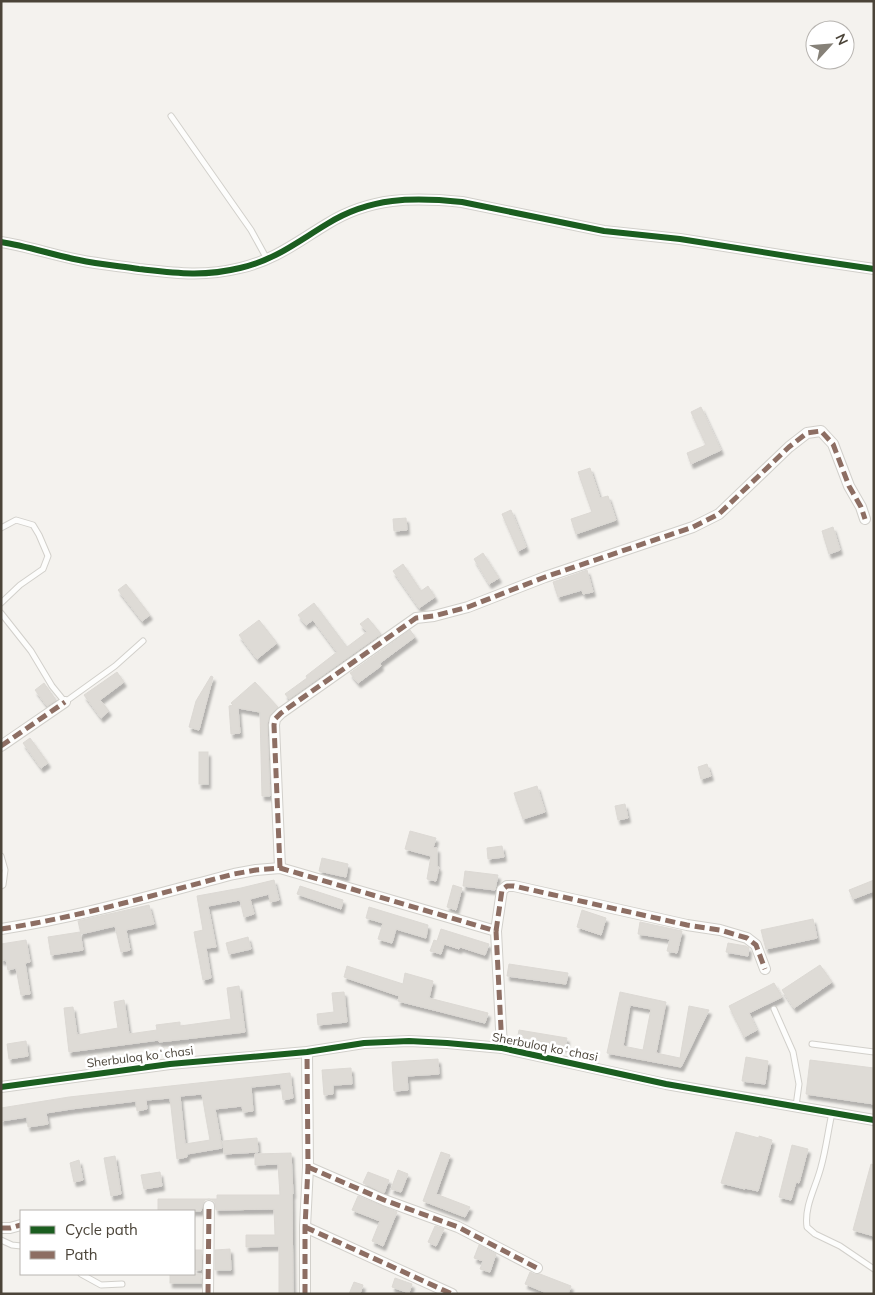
<svg xmlns="http://www.w3.org/2000/svg" width="875" height="1295" font-family="Mulish,sans-serif">
  <defs>
    <filter id="shadow"><feDropShadow dx="2.5" dy="4.5" stdDeviation="1" flood-color="#0004"/></filter>
  </defs>
  <rect width="100%" height="100%" fill="#f4f2ee"/>
  <g fill="#dedbd6" stroke="#dcd9d4" fill-rule="evenodd" filter="url(#shadow)">
    <path d="M 701,407 L 721,450 L 691,464 L 687,453 L 706,445 L 691,412 Z"/>
    <path d="M 590,468 L 600,498 L 608,496 L 616,520 L 576,534 L 571,519 L 592,512 L 578,472 Z"/>
    <path d="M 511,510 L 526,547 L 518,551 L 502,514 Z"/>
    <path d="M 406,518 L 407,530 L 394,531 L 393,519 Z"/>
    <path d="M 833,527 L 840,550 L 829,554 L 822,531 Z"/>
    <path d="M 483,553 L 499,578 L 489,584 L 474,559 Z"/>
    <path d="M 403,564 L 421,591 L 428,586 L 435,597 L 419,608 L 393,571 Z"/>
    <path d="M 587,570 L 593,592 L 583,594 L 582,590 L 558,597 L 553,582 Z"/>
    <path d="M 126,584 L 150,615 L 142,621 L 118,590 Z"/>
    <path d="M 314,603 L 347,647 L 367,632 L 360,624 L 368,618 L 381,634 L 289,699 L 285,694 L 307,678 L 306,676 L 337,652 L 313,620 L 306,625 L 298,615 Z"/>
    <path d="M 259,620 L 277,643 L 257,659 L 239,635 Z"/>
    <path d="M 410,630 L 415,637 L 380,663 L 381,666 L 358,683 L 350,673 Z"/>
    <path d="M 117,672 L 124,682 L 100,700 L 109,711 L 101,718 L 84,695 Z"/>
    <path d="M 211,676 L 213,677 L 199,730 L 189,727 L 196,701 Z"/>
    <path d="M 255,682 L 278,707 L 270,715 L 267,724 L 270,796 L 262,796 L 260,712 L 238,708 L 240,733 L 231,734 L 229,706 L 233,705 L 231,703 Z"/>
    <path d="M 44,683 L 56,700 L 47,706 L 35,690 Z"/>
    <path d="M 30,738 L 48,763 L 41,768 L 23,743 Z"/>
    <rect x="199" y="752" width="9" height="32"/>
    <path d="M 707,764 L 711,776 L 701,779 L 698,767 Z"/>
    <path d="M 537,786 L 545,812 L 523,819 L 514,793 Z"/>
    <path d="M 625,804 L 628,818 L 618,820 L 615,806 Z"/>
    <path d="M 410,831 L 436,838 L 433,848 L 437,848 L 437,867 L 439,867 L 436,881 L 427,879 L 431,856 L 405,849 Z"/>
    <path d="M 502,846 L 504,857 L 488,859 L 487,848 Z"/>
    <path d="M 322,858 L 348,864 L 346,877 L 319,871 Z"/>
    <path d="M 465,871 L 498,875 L 495,890 L 463,886 Z"/>
    <path d="M 274,880 L 279,900 L 270,902 L 269,894 L 250,899 L 254,914 L 244,917 L 240,900 L 208,906 L 216,947 L 206,948 L 211,978 L 203,980 L 194,932 L 203,930 L 197,896 L 241,888 Z"/>
    <path d="M 874,880 L 874,891 L 853,899 L 849,890 Z"/>
    <path d="M 453,885 L 462,888 L 456,910 L 447,907 Z"/>
    <path d="M 300,886 L 343,900 L 341,909 L 297,894 Z"/>
    <path d="M 149,905 L 154,924 L 126,930 L 130,950 L 121,952 L 115,926 L 81,934 L 78,921 Z"/>
    <path d="M 369,907 L 428,925 L 426,938 L 396,929 L 392,943 L 378,939 L 383,923 L 366,918 Z"/>
    <path d="M 582,910 L 606,918 L 601,935 L 577,927 Z"/>
    <path d="M 813,919 L 817,938 L 766,949 L 761,930 Z"/>
    <path d="M 640,922 L 682,931 L 677,953 L 667,951 L 670,939 L 638,934 Z"/>
    <path d="M 441,929 L 489,944 L 485,955 L 460,947 L 459,949 L 444,944 L 441,954 L 430,951 L 434,940 L 437,941 Z"/>
    <path d="M 80,932 L 83,950 L 51,955 L 48,937 Z"/>
    <path d="M 248,937 L 251,949 L 229,954 L 226,943 Z"/>
    <path d="M 26,940 L 30,962 L 25,963 L 30,994 L 21,995 L 16,968 L 8,970 L 6,960 L 1,960 L 1,944 Z"/>
    <path d="M 728,943 L 746,946 L 749,948 L 748,956 L 726,952 Z"/>
    <path d="M 509,964 L 568,973 L 566,984 L 507,976 Z"/>
    <path d="M 820,965 L 832,982 L 794,1008 L 782,990 Z"/>
    <path d="M 347,966 L 403,984 L 405,973 L 433,981 L 429,998 L 488,1013 L 485,1023 L 398,1001 L 399,996 L 344,977 Z"/>
    <path d="M 774,983 L 782,997 L 749,1013 L 757,1030 L 744,1037 L 729,1006 Z"/>
    <path d="M 239,986 L 245,1032 L 159,1042 L 159,1040 L 69,1052 L 64,1008 L 73,1007 L 77,1035 L 118,1028 L 114,1002 L 124,1000 L 129,1034 L 157,1030 L 156,1025 L 180,1022 L 180,1026 L 231,1019 L 227,988 Z"/>
    <path d="M 344,992 L 347,1022 L 318,1025 L 317,1014 L 334,1012 L 332,993 Z"/>
    <path d="M 620,992 L 666,1002 L 656,1053 L 680,1058 L 689,1006 L 709,1010 L 681,1067 L 607,1053 ZM 630,1005 L 651,1009 L 643,1050 L 623,1046 Z"/>
    <path d="M 519,1030 L 567,1038 L 565,1047 L 517,1040 Z"/>
    <path d="M 26,1041 L 28,1056 L 9,1059 L 7,1044 Z"/>
    <path d="M 746,1057 L 768,1061 L 765,1084 L 742,1081 Z"/>
    <path d="M 438,1059 L 439,1074 L 407,1076 L 408,1090 L 394,1091 L 392,1062 Z"/>
    <path d="M 810,1060 L 874,1068 L 874,1104 L 806,1094 Z"/>
    <path d="M 351,1068 L 352,1084 L 333,1085 L 333,1094 L 324,1095 L 322,1070 Z"/>
    <path d="M 290,1073 L 293,1098 L 283,1100 L 281,1084 L 251,1087 L 253,1111 L 243,1112 L 242,1106 L 215,1109 L 222,1148 L 187,1154 L 187,1157 L 177,1159 L 170,1098 L 146,1100 L 147,1109 L 137,1111 L 136,1101 L 71,1109 L 46,1113 L 48,1124 L 28,1127 L 27,1117 L 1,1121 L 1,1108 L 69,1097 ZM 202,1094 L 205,1112 L 210,1140 L 185,1144 L 180,1096 Z"/>
    <path d="M 736,1132 L 759,1138 L 759,1136 L 772,1140 L 758,1191 L 745,1188 L 745,1189 L 721,1183 Z"/>
    <path d="M 257,1138 L 258,1152 L 224,1154 L 223,1141 Z"/>
    <path d="M 792,1145 L 808,1149 L 799,1183 L 796,1182 L 791,1200 L 779,1197 Z"/>
    <path d="M 441,1152 L 450,1155 L 436,1194 L 470,1207 L 465,1217 L 423,1201 Z"/>
    <path d="M 291,1153 L 293,1194 L 292,1194 L 293,1294 L 279,1294 L 279,1246 L 246,1247 L 246,1235 L 275,1235 L 274,1209 L 216,1210 L 215,1202 L 212,1200 L 209,1199 L 205,1200 L 203,1203 L 201,1211 L 158,1211 L 158,1199 L 217,1199 L 217,1195 L 280,1195 L 278,1164 L 255,1165 L 255,1154 Z"/>
    <path d="M 115,1156 L 121,1194 L 111,1196 L 104,1158 Z"/>
    <path d="M 79,1160 L 83,1180 L 74,1182 L 70,1163 Z"/>
    <path d="M 871,1164 L 874,1165 L 874,1236 L 853,1230 Z"/>
    <path d="M 398,1170 L 408,1174 L 401,1192 L 391,1189 Z"/>
    <path d="M 160,1172 L 162,1186 L 144,1189 L 141,1175 Z"/>
    <path d="M 368,1172 L 389,1180 L 384,1193 L 363,1183 Z"/>
    <path d="M 358,1196 L 397,1212 L 383,1246 L 372,1241 L 380,1221 L 352,1210 Z"/>
    <path d="M 435,1226 L 444,1229 L 436,1246 L 428,1242 Z"/>
    <path d="M 479,1245 L 496,1254 L 490,1272 L 480,1269 L 483,1261 L 474,1258 Z"/>
    <path d="M 230,1249 L 231,1270 L 215,1270 L 215,1250 Z"/>
    <path d="M 195,1250 L 202,1250 L 201,1270 L 195,1270 Z"/>
    <path d="M 530,1272 L 534,1274 L 540,1274 L 571,1286 L 568,1294 L 549,1294 L 525,1284 Z"/>
    <rect x="170" y="1274" width="31" height="9"/>
    <path d="M 395,1278 L 412,1284 L 409,1293 L 392,1287 Z"/>
    <path d="M 354,1282 L 363,1285 L 360,1294 L 349,1294 Z"/>
  </g>
  <g fill="none" stroke-linecap="round" stroke-linejoin="round">
    <defs>
      <g id="service">
        <path d="M 171,116 L 251,230 L 267,259"/>
        <path d="M 1,528 L 16,520 L 33,525 L 39,535 L 48,556 L 43,569 L 20,585 L 1,603"/>
        <path d="M 1,613 L 31,651 L 52,686 L 65,702 L 115,666 L 143,641"/>
        <path d="M 1,856 L 5,870 L 3,885 L 1,886"/>
        <path d="M 774,1009 L 793,1052 L 799,1084 L 796,1106"/>
        <path d="M 812,1044 L 874,1052"/>
        <path d="M 832,1113 C 828,1131 826,1149 821,1167 C 816,1187 804,1206 807,1227 L 815,1234 L 840,1246 L 874,1269"/>
        <path d="M 1,1240 L 12,1245 L 21,1246"/>
        <path d="M 81,1274 L 101,1285 L 122,1284"/>
      </g>
      <g id="minor">
        <path d="M 1,242 C 27,246 53,255 79,260 C 98,264 119,266 139,269 C 175,273 203,277 240,268 C 275,260 297,242 327,224 C 370,197 413,197 462,202 L 604,231 L 680,239 L 806,259 L 874,269"/>
        <path d="M 1,746 L 65,702"/>
        <path d="M 280,868 L 274,725 L 275,719 L 281,713 L 416,618 L 434,616 L 468,607 L 545,577 L 693,527 L 719,514 L 789,447 L 807,433 L 821,431 L 833,444 L 849,486 L 861,507 L 865,519"/>
        <path d="M 1,929 C 80,917 157,894 234,874 L 256,870 L 280,868 L 496,931 L 502,1048"/>
        <path d="M 496,931 L 502,890 L 507,886 L 514,886 L 687,925 L 720,930 L 747,938 L 756,945 L 765,969"/>
        <path d="M 1,1087 L 170,1064 L 307,1052 L 364,1043 L 409,1041 L 447,1043 L 502,1048 L 666,1084 L 874,1120"/>
        <path d="M 308,1167 L 384,1200 L 458,1227 L 537,1268"/>
        <path d="M 305,1227 L 452,1294"/>
        <path d="M 1,1228 L 10,1228 L 21,1225"/>
        <path d="M 208,1294 L 209,1206"/>
        <path d="M 305,1294 L 305,1227 L 308,1167 L 307,1052"/>
      </g>
    </defs>
    <use href="#service" stroke="#d2d0cb" stroke-width="7"/>
    <use href="#minor" stroke="#d2d0cb" stroke-width="12"/>
    <use href="#service" stroke="#fdfdfc" stroke-width="5"/>
    <use href="#minor" stroke="#fdfdfc" stroke-width="10"/>
    <g stroke="#8d6e63" stroke-width="5" stroke-dasharray="10 5" stroke-linecap="butt">
      <path d="M 1,746 L 65,702"/>
      <path d="M 280,868 L 274,725 L 275,719 L 281,713 L 416,618 L 434,616 L 468,607 L 545,577 L 693,527 L 719,514 L 789,447 L 807,433 L 821,431 L 833,444 L 849,486 L 861,507 L 865,519"/>
      <path d="M 1,929 C 80,917 157,894 234,874 L 256,870 L 280,868 L 496,931 L 502,1048"/>
      <path d="M 496,931 L 502,890 L 507,886 L 514,886 L 687,925 L 720,930 L 747,938 L 756,945 L 765,969"/>
      <path d="M 308,1167 L 384,1200 L 458,1227 L 537,1268"/>
      <path d="M 305,1227 L 452,1294"/>
      <path d="M 1,1228 L 10,1228 L 21,1225"/>
      <path d="M 208,1294 L 209,1206"/>
      <path d="M 305,1294 L 305,1227 L 308,1167 L 307,1052"/>
    </g>
    <defs>
      <g id="cycleway">
        <path d="M 1,242 C 27,246 53,255 79,260 C 98,264 119,266 139,269 C 175,273 203,277 240,268 C 275,260 297,242 327,224 C 370,197 413,197 462,202 L 604,231 L 680,239 L 806,259 L 874,269"/>
        <path d="M 1,1087 L 170,1064 L 307,1052 L 364,1043 L 409,1041 L 447,1043 L 502,1048 L 666,1084 L 874,1120"/>
      </g>
    </defs>
    <use href="#cycleway" stroke="#fff" stroke-width="9"/>
    <use href="#cycleway" stroke="#1b5e20" stroke-width="6"/>
  </g>
  <g text-anchor="middle" stroke-width="5" stroke-linejoin="round" paint-order="stroke">
    <g font-size="12" fill="#4b4439" stroke="#fff">
      <text transform="translate(545 1047) rotate(11)" y="4">Sherbuloq koʻchasi</text>
      <text transform="translate(140 1057) rotate(-7)" y="4">Sherbuloq koʻchasi</text>
    </g>
  </g>
  <rect width="875" height="1295" fill="none" stroke="#4b4439" stroke-width="5"/>
  <rect x="20" y="1210" width="175" height="65" fill="#ffffff" stroke="#b7b4b0"/>
  <rect x="30" y="1226" width="25" height="8" fill="#1b5e20" stroke="#b7b4b0"/>
  <text x="65" y="1235" font-size="15" fill="#4b4439">Cycle path</text>
  <rect x="30" y="1251" width="25" height="8" fill="#8d6e63" stroke="#b7b4b0"/>
  <text x="65" y="1260" font-size="15" fill="#4b4439">Path</text>
  <g transform="translate(830 45) rotate(64)"><circle r="24" fill="#ffffff" stroke="#b7b4b0"/>
  <path d="M0-4L9 19L0 12L-9 19Z" fill="#868178"/>
  <text y="-8" font-size="14" font-weight="bold" text-anchor="middle" fill="#4b4439">N</text>
  </g>
</svg>
